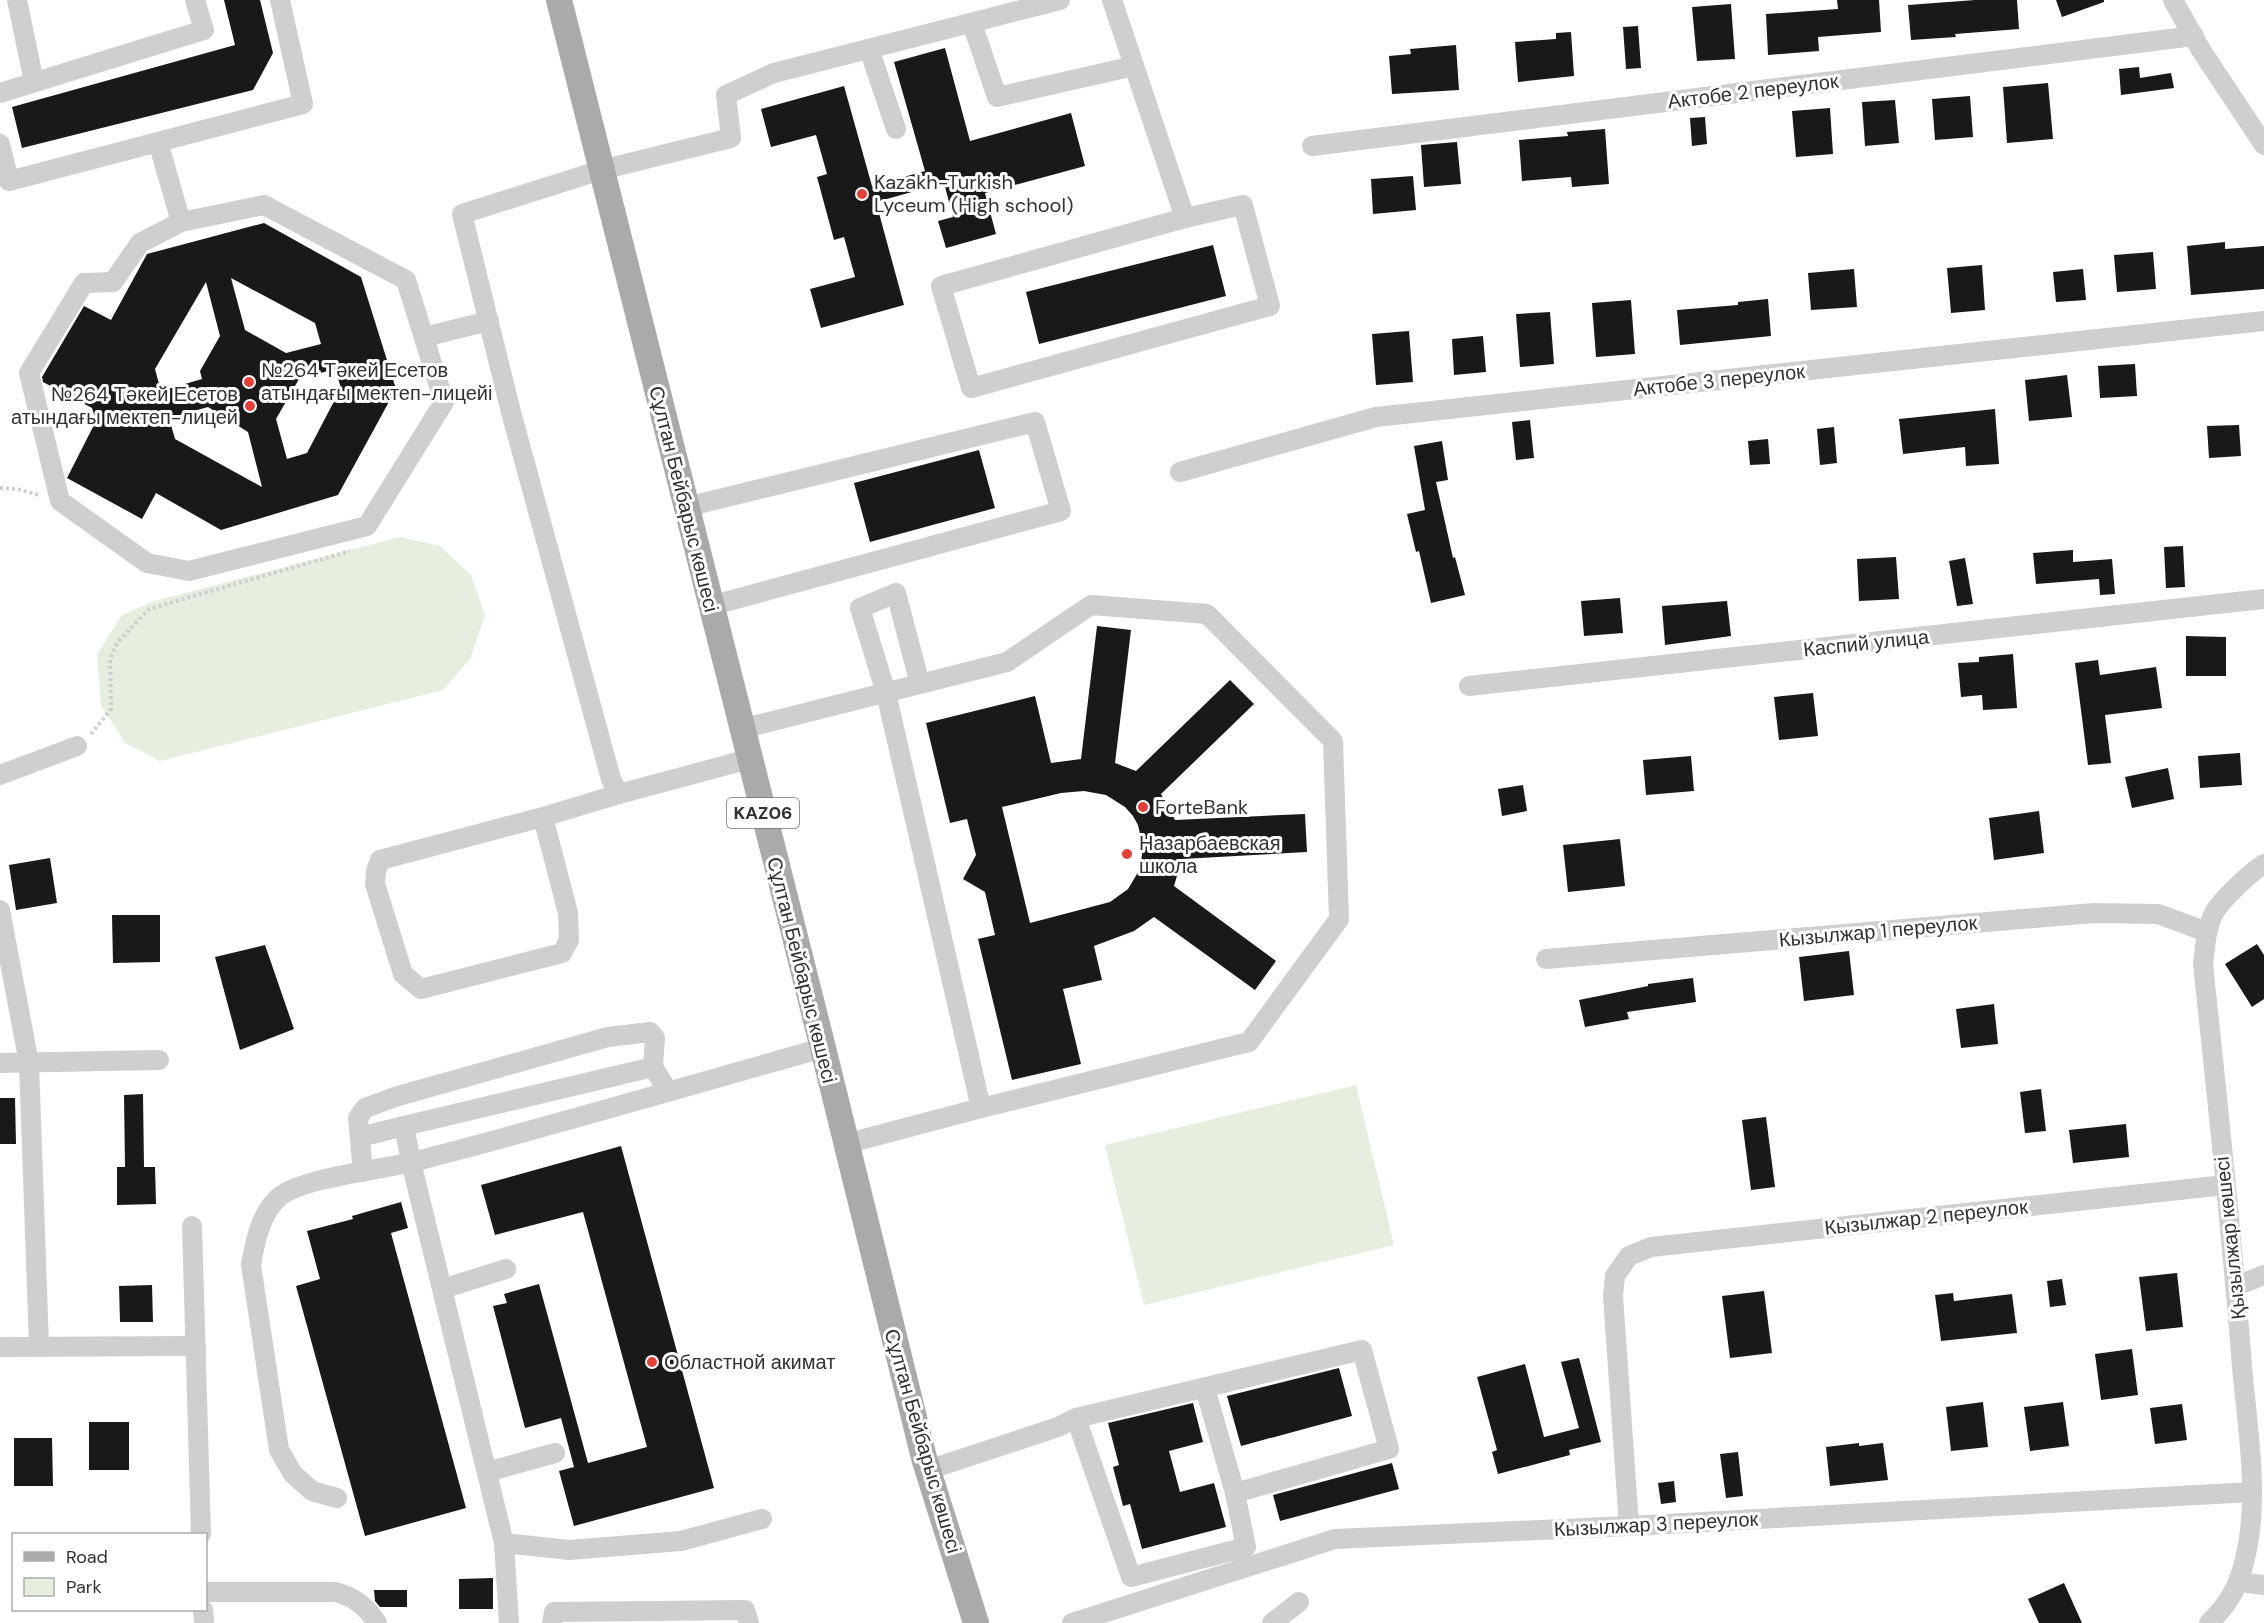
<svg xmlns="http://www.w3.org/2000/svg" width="2264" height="1623" font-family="'DM Sans',sans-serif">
  <rect width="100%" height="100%" fill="#fff"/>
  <g fill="#e6eee0">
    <path d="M 400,537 L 440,546 L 471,575 L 485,615 L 470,659 L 443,690 L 160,761 L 125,743 L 101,705 L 97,654 L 122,615 L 154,601 Z"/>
    <path d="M 1356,1085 L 1394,1245 L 1144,1305 L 1105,1145 Z"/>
  </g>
  <g fill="#191919" fill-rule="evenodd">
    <path d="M 224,0 L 260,0 L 273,53 L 253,90 L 22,148 L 12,107 L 235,45 Z"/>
    <path d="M 1837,0 L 1879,0 L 1881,32 L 1818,37 L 1819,51 L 1768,55 L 1766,14 L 1838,9 Z"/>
    <path d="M 1975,0 L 2017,0 L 2019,29 L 1955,34 L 1956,37 L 1911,40 L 1908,5 Z"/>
    <path d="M 2056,0 L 2104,0 L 2104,2 L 2062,17 Z"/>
    <path d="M 1731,4 L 1735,59 L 1697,61 L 1692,7 Z"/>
    <path d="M 1638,26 L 1641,68 L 1626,69 L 1623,27 Z"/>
    <path d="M 1571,32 L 1574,76 L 1518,82 L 1515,42 L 1556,39 L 1556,33 Z"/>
    <path d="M 1456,45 L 1459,90 L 1392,94 L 1389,56 L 1411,54 L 1410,49 Z"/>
    <path d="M 945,48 L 970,141 L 1071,113 L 1085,166 L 985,193 L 996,234 L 946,248 L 938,221 L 953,217 L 944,183 L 876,202 L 904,305 L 821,328 L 810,289 L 855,277 L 844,237 L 834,240 L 817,177 L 827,174 L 816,135 L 771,147 L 761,109 L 844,86 L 872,186 L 925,171 L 894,62 Z"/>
    <path d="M 2139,67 L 2140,78 L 2171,73 L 2174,88 L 2121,95 L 2119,69 Z"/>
    <path d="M 2048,83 L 2053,139 L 2007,143 L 2003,87 Z"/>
    <path d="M 1970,96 L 1973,137 L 1935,140 L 1932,99 Z"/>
    <path d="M 1895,100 L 1899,143 L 1865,146 L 1862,102 Z"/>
    <path d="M 1830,108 L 1833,154 L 1796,157 L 1792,111 Z"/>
    <path d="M 1705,117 L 1707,144 L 1692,146 L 1690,118 Z"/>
    <path d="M 1605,129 L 1609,184 L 1572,187 L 1571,177 L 1522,181 L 1519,140 L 1568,136 L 1567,132 Z"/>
    <path d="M 1457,142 L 1461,184 L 1424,187 L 1421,145 Z"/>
    <path d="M 1413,176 L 1416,210 L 1373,214 L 1371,179 Z"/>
    <path d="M 264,223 L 361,277 L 396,389 L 338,495 L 221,530 L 156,493 L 142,519 L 67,478 L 96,421 L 92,408 L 43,382 L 42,377 L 84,306 L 111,320 L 147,254 ZM 231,278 L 315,323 L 321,344 L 286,353 L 245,330 ZM 206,282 L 220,336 L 200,371 L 202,379 L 161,391 L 155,369 ZM 335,369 L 341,388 L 307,453 L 287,459 L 276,419 L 299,379 ZM 208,407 L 248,432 L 262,487 L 175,439 L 169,418 Z"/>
    <path d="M 2225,242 L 2225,249 L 2264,246 L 2264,289 L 2191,295 L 2187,246 Z"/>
    <path d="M 1213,245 L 1226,296 L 1039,344 L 1026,292 Z"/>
    <path d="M 2153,252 L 2156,289 L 2117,292 L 2114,255 Z"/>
    <path d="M 1982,265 L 1985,310 L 1951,313 L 1947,268 Z"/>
    <path d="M 1854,269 L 1857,307 L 1811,310 L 1808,273 Z"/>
    <path d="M 2083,269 L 2086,300 L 2056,302 L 2053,272 Z"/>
    <path d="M 1768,299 L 1771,336 L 1680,345 L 1677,310 L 1738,305 L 1738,302 Z"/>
    <path d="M 1631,300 L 1635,354 L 1596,357 L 1592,303 Z"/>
    <path d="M 1550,312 L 1554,364 L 1520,367 L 1516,314 Z"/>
    <path d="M 1409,331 L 1413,382 L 1376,385 L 1372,334 Z"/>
    <path d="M 1483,336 L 1486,372 L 1454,375 L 1452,339 Z"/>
    <path d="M 2135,364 L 2137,396 L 2100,398 L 2098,366 Z"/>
    <path d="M 2067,375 L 2072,417 L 2029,421 L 2025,380 Z"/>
    <path d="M 1995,409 L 1999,464 L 1966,466 L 1965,447 L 1903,454 L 1899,419 Z"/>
    <path d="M 1530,420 L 1534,458 L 1516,460 L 1512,422 Z"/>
    <path d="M 2239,425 L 2241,456 L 2209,458 L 2207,426 Z"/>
    <path d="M 1834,427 L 1837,463 L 1820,465 L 1817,429 Z"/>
    <path d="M 1768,439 L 1770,464 L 1750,465 L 1748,441 Z"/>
    <path d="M 1442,441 L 1448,480 L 1436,482 L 1453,558 L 1455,557 L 1465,595 L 1431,603 L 1419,551 L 1416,552 L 1407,514 L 1425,510 L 1414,446 Z"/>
    <path d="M 979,450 L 995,508 L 870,542 L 854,483 Z"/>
    <path d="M 2183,546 L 2185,587 L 2166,588 L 2164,547 Z"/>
    <path d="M 2073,550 L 2073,562 L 2112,559 L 2115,594 L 2100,595 L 2099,579 L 2036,584 L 2033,553 Z"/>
    <path d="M 1896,557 L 1899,599 L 1859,601 L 1857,559 Z"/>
    <path d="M 1965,558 L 1973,604 L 1957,606 L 1949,561 Z"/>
    <path d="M 1620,598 L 1623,633 L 1584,636 L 1581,601 Z"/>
    <path d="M 1727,601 L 1731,636 L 1665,645 L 1662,606 Z"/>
    <path d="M 1097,626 L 1131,630 L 1115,763 L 1136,771 L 1230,680 L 1254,704 L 1161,794 L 1175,820 L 1305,814 L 1307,852 L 1182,859 L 1174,886 L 1276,961 L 1255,990 L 1154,917 L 1134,931 L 1094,946 L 1102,980 L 1063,989 L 1081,1064 L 1012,1080 L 978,939 L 995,935 L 985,892 L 963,879 L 976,855 L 967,819 L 950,823 L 926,723 L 1035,696 L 1051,763 L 1081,759 ZM 1084,791 L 1106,795 L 1125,807 L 1133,816 L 1138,825 L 1143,847 L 1140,869 L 1128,889 L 1110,902 L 1030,923 L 1002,807 L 1061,793 Z"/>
    <path d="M 2186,636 L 2226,637 L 2226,676 L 2186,676 Z"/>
    <path d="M 2013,654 L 2017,708 L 1983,710 L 1982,695 L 1961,697 L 1958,663 L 1979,662 L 1979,657 Z"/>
    <path d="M 2098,660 L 2100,675 L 2156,667 L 2162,708 L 2105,715 L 2111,763 L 2088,765 L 2075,663 Z"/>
    <path d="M 1813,693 L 1818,736 L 1779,740 L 1774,697 Z"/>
    <path d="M 2240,753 L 2242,785 L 2200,788 L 2198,756 Z"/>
    <path d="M 1691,756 L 1694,791 L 1646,795 L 1643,760 Z"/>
    <path d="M 2168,768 L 2174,799 L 2132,808 L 2125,777 Z"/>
    <path d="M 1523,785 L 1527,811 L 1502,816 L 1498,789 Z"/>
    <path d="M 2039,811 L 2044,853 L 1994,860 L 1989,818 Z"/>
    <path d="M 1620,839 L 1625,886 L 1568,892 L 1563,845 Z"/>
    <path d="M 50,858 L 57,903 L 16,910 L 9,865 Z"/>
    <path d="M 112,915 L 160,915 L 160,962 L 113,963 Z"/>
    <path d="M 2257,944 L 2264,955 L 2264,999 L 2252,1007 L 2225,964 Z"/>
    <path d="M 265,945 L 294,1029 L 240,1050 L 215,957 Z"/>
    <path d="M 1849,951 L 1854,995 L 1804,1001 L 1799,957 Z"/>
    <path d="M 1693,978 L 1696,1002 L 1627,1012 L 1629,1019 L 1585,1027 L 1579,1000 L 1648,986 L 1648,984 Z"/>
    <path d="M 1994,1004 L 1998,1044 L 1961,1048 L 1956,1009 Z"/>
    <path d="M 2041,1089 L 2046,1131 L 2025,1133 L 2020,1092 Z"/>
    <path d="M 143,1094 L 144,1167 L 155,1167 L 156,1204 L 117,1205 L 117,1167 L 125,1167 L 124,1095 Z"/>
    <path d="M 0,1098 L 15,1098 L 16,1144 L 0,1144 Z"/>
    <path d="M 1766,1117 L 1775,1187 L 1751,1190 L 1742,1120 Z"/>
    <path d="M 2126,1124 L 2129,1157 L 2073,1163 L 2069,1130 Z"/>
    <path d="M 621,1146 L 714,1488 L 574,1526 L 559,1471 L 574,1467 L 561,1418 L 525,1428 L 493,1306 L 507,1303 L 504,1294 L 539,1284 L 588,1463 L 647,1447 L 583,1212 L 495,1235 L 481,1185 Z"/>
    <path d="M 401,1202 L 408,1228 L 391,1233 L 466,1508 L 365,1536 L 296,1286 L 320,1279 L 307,1231 L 353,1219 L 352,1216 Z"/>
    <path d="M 2177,1273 L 2183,1327 L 2146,1331 L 2139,1277 Z"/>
    <path d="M 2062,1279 L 2066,1305 L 2050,1307 L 2047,1281 Z"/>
    <path d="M 152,1285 L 153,1322 L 120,1322 L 119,1286 Z"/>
    <path d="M 1764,1291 L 1772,1353 L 1730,1358 L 1722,1296 Z"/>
    <path d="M 1953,1293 L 1954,1301 L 2012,1294 L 2017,1333 L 1941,1341 L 1935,1295 Z"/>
    <path d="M 2132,1349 L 2138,1395 L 2101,1400 L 2095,1354 Z"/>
    <path d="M 1579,1358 L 1601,1442 L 1569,1450 L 1570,1455 L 1498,1474 L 1492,1452 L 1497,1450 L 1477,1377 L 1525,1364 L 1544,1437 L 1579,1428 L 1561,1362 Z"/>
    <path d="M 1339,1368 L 1352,1416 L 1241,1446 L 1227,1396 Z"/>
    <path d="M 1983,1402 L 1988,1447 L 1951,1451 L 1946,1407 Z"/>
    <path d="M 2063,1402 L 2069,1446 L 2030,1451 L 2024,1407 Z"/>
    <path d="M 1193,1403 L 1203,1442 L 1169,1451 L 1180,1492 L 1214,1483 L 1226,1527 L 1142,1549 L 1130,1504 L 1123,1506 L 1113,1467 L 1119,1465 L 1108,1423 Z"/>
    <path d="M 2182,1404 L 2187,1440 L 2155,1444 L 2150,1408 Z"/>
    <rect x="89" y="1422" width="40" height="48"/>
    <path d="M 14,1438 L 52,1438 L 53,1486 L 14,1486 Z"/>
    <path d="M 1859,1443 L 1859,1446 L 1883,1443 L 1888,1480 L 1830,1486 L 1826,1447 Z"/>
    <path d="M 1738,1452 L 1743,1496 L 1726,1498 L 1720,1454 Z"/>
    <path d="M 1392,1463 L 1399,1489 L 1280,1521 L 1273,1495 Z"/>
    <path d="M 1674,1481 L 1676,1502 L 1661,1504 L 1658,1483 Z"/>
    <path d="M 493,1578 L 493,1609 L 459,1609 L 459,1579 Z"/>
    <path d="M 2064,1583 L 2082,1623 L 2039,1623 L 2028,1599 Z"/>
    <path d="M 374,1590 L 407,1590 L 407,1607 L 380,1607 L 375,1601 Z"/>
  </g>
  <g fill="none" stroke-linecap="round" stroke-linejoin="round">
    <g stroke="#cfcfcf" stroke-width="4" stroke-dasharray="3 3" stroke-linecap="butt">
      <path d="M 0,488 L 17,489 L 39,495"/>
      <path d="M 91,734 L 111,709 L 110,660 L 117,643 L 149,609 L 350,551"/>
    </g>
    <g stroke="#cfcfcf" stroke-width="20">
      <path d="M 17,0 L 34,82"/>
      <path d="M 1112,0 L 1185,218"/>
      <path d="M 2173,0 L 2201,50 L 2264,145"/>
      <path d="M 972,23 L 997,97 L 1134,66"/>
      <path d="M 869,49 L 896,129"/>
      <path d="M 0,93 L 204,30 L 195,0"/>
      <path d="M 158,142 L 181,222"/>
      <path d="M 0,144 L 9,181 L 303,104 L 280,0"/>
      <path d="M 1312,146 L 2194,36"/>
      <path d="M 264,205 L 406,280 L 444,402 L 367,526 L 189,571 L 147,563 L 60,501 L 29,373 L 84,283 L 113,282 L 140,243 L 181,222 Z"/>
      <path d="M 1243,205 L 1270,306 L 971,388 L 941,286 L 1185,218 Z"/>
      <path d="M 424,337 L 489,321"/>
      <path d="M 1180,472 L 1376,417 L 2264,321"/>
      <path d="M 686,507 L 1035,422 L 1061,511 L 710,606"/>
      <path d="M 1469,686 L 2264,599"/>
      <path d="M 741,729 L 1007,662 L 1091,605 L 1207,614 L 1333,741 L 1339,919 L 1249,1042 L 981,1108 L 886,693 L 860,608 L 896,593 L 920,684"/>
      <path d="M 749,759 L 619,794 L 611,779 L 511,412 L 462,214 L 601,170 L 731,138 L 726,95 L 774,73 L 1060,0"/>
      <path d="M 0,775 L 77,746"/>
      <path d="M 543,817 L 568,913 L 569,940 L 562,953 L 421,989 L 403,974 L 375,884 L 376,871 L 380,860 L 543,817 L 619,794"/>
      <path d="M 0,910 L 29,1063 L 39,1346"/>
      <path d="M 1546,959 L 2094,913 L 2158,914 L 2207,932"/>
      <path d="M 0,1063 L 159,1060"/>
      <path d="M 360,1137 L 404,1126"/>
      <path d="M 845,1144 L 981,1108"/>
      <path d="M 363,1172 L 358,1118 L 365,1108 L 398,1096 L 608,1037 L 650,1032 L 655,1038 L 653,1067"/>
      <path d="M 192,1226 L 201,1534"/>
      <path d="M 2236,1286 L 2264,1275"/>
      <path d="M 442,1289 L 506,1269"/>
      <path d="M 0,1347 L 196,1346"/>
      <path d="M 1205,1388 L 1235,1493"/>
      <path d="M 928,1470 L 1058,1427 L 1076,1418 L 1362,1350 L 1389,1449 L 1235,1493 L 1246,1547 L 1131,1577 L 1076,1418"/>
      <path d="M 487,1472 L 555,1453"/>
      <path d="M 337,1498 L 312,1491 L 293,1474 L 279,1450 L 251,1265 C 255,1242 260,1215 278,1198 C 300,1178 380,1170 412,1162 C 550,1127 686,1086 823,1048"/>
      <path d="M 1629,1526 L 1613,1296 L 1615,1276 L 1629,1256 L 1651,1247 L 2225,1185"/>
      <path d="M 504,1543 L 569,1550 L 681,1541 L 762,1519"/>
      <path d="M 2240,1582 L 2264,1585"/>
      <path d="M 206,1592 L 335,1592 C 353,1596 367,1607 377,1623"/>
      <path d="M 203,1610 L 204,1623"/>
      <path d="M 509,1623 L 504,1543 L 411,1162 L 404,1126 L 653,1067 L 668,1091"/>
      <path d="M 552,1623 L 554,1612 L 745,1610 L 749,1623"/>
      <path d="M 1072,1623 L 1335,1539 L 1629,1526 L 2252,1492"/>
      <path d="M 1272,1623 L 1299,1602"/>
      <path d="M 2209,1623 C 2234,1599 2242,1578 2248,1544 C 2258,1488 2247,1423 2242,1367 C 2232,1232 2217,1098 2203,964 C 2205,947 2206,929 2214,913 C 2221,900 2251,872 2264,864"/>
    </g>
    <path stroke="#aaa" stroke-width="26" d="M 559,0 L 823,1048 L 924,1458 L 976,1623"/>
  </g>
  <g fill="#e43e38" stroke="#fff" stroke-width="2">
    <circle cx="862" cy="194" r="6"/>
    <circle cx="249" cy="382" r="6"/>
    <circle cx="250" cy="406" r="6"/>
    <circle cx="1143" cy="807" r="6"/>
    <circle cx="1127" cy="854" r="6"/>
    <circle cx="652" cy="1362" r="6"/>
  </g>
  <g text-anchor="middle" stroke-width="6" stroke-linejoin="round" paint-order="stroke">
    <rect fill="#fff" stroke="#707070" stroke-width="1.5" x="727" y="798" width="72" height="30" rx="4.5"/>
    <g font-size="18" font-weight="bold" fill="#323232">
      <text x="763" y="819">KAZ06</text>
    </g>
    <g font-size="20" fill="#323232" stroke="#fff">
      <text transform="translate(1753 91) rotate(-7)" y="7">Актобе 2 переулок</text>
      <text transform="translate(1719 380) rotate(-6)" y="7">Актобе 3 переулок</text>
      <text transform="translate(684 499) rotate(76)" y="7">Сұлтан Бейбарыс көшесі</text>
      <text transform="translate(1866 643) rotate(-6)" y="7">Каспий улица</text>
      <text transform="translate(1878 931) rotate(-5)" y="7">Кызылжар 1 переулок</text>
      <text transform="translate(802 970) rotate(76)" y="7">Сұлтан Бейбарыс көшесі</text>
      <text transform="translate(1926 1217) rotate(-6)" y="7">Кызылжар 2 переулок</text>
      <text transform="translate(2230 1238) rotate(-96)" y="7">Қызылжар көшесі</text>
      <text transform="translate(923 1441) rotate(74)" y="7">Сұлтан Бейбарыс көшесі</text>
      <text transform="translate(1656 1524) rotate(-3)" y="7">Кызылжар 3 переулок</text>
    </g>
    <g font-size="20" fill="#323232" stroke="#fff" text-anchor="start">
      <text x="874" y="189">Kazakh-Turkish<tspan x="874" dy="23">Lyceum (High school)</tspan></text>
      <text x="261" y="377">№264 Тәкей Есетов<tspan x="261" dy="23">атындағы мектеп-лицейі</tspan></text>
      <text x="238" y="401" text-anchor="end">№264 Тәкей Есетов<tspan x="238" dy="23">атындағы мектеп-лицей</tspan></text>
      <text x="1155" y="814">ForteBank</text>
      <text x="1139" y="850">Назарбаевская<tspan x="1139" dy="23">школа</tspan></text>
      <text x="664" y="1369">Областной акимат</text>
    </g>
  </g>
  <rect x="12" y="1533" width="195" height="78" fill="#ffffff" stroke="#adadad" stroke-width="1.5"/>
  <rect x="24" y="1552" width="30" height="9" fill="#aaaaaa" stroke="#adadad" stroke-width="1.5"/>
  <text x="66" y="1563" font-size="18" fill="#323232">Road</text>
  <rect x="24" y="1578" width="30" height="18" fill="#e6eee0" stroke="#adadad" stroke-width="1.5"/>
  <text x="66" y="1593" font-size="18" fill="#323232">Park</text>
</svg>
